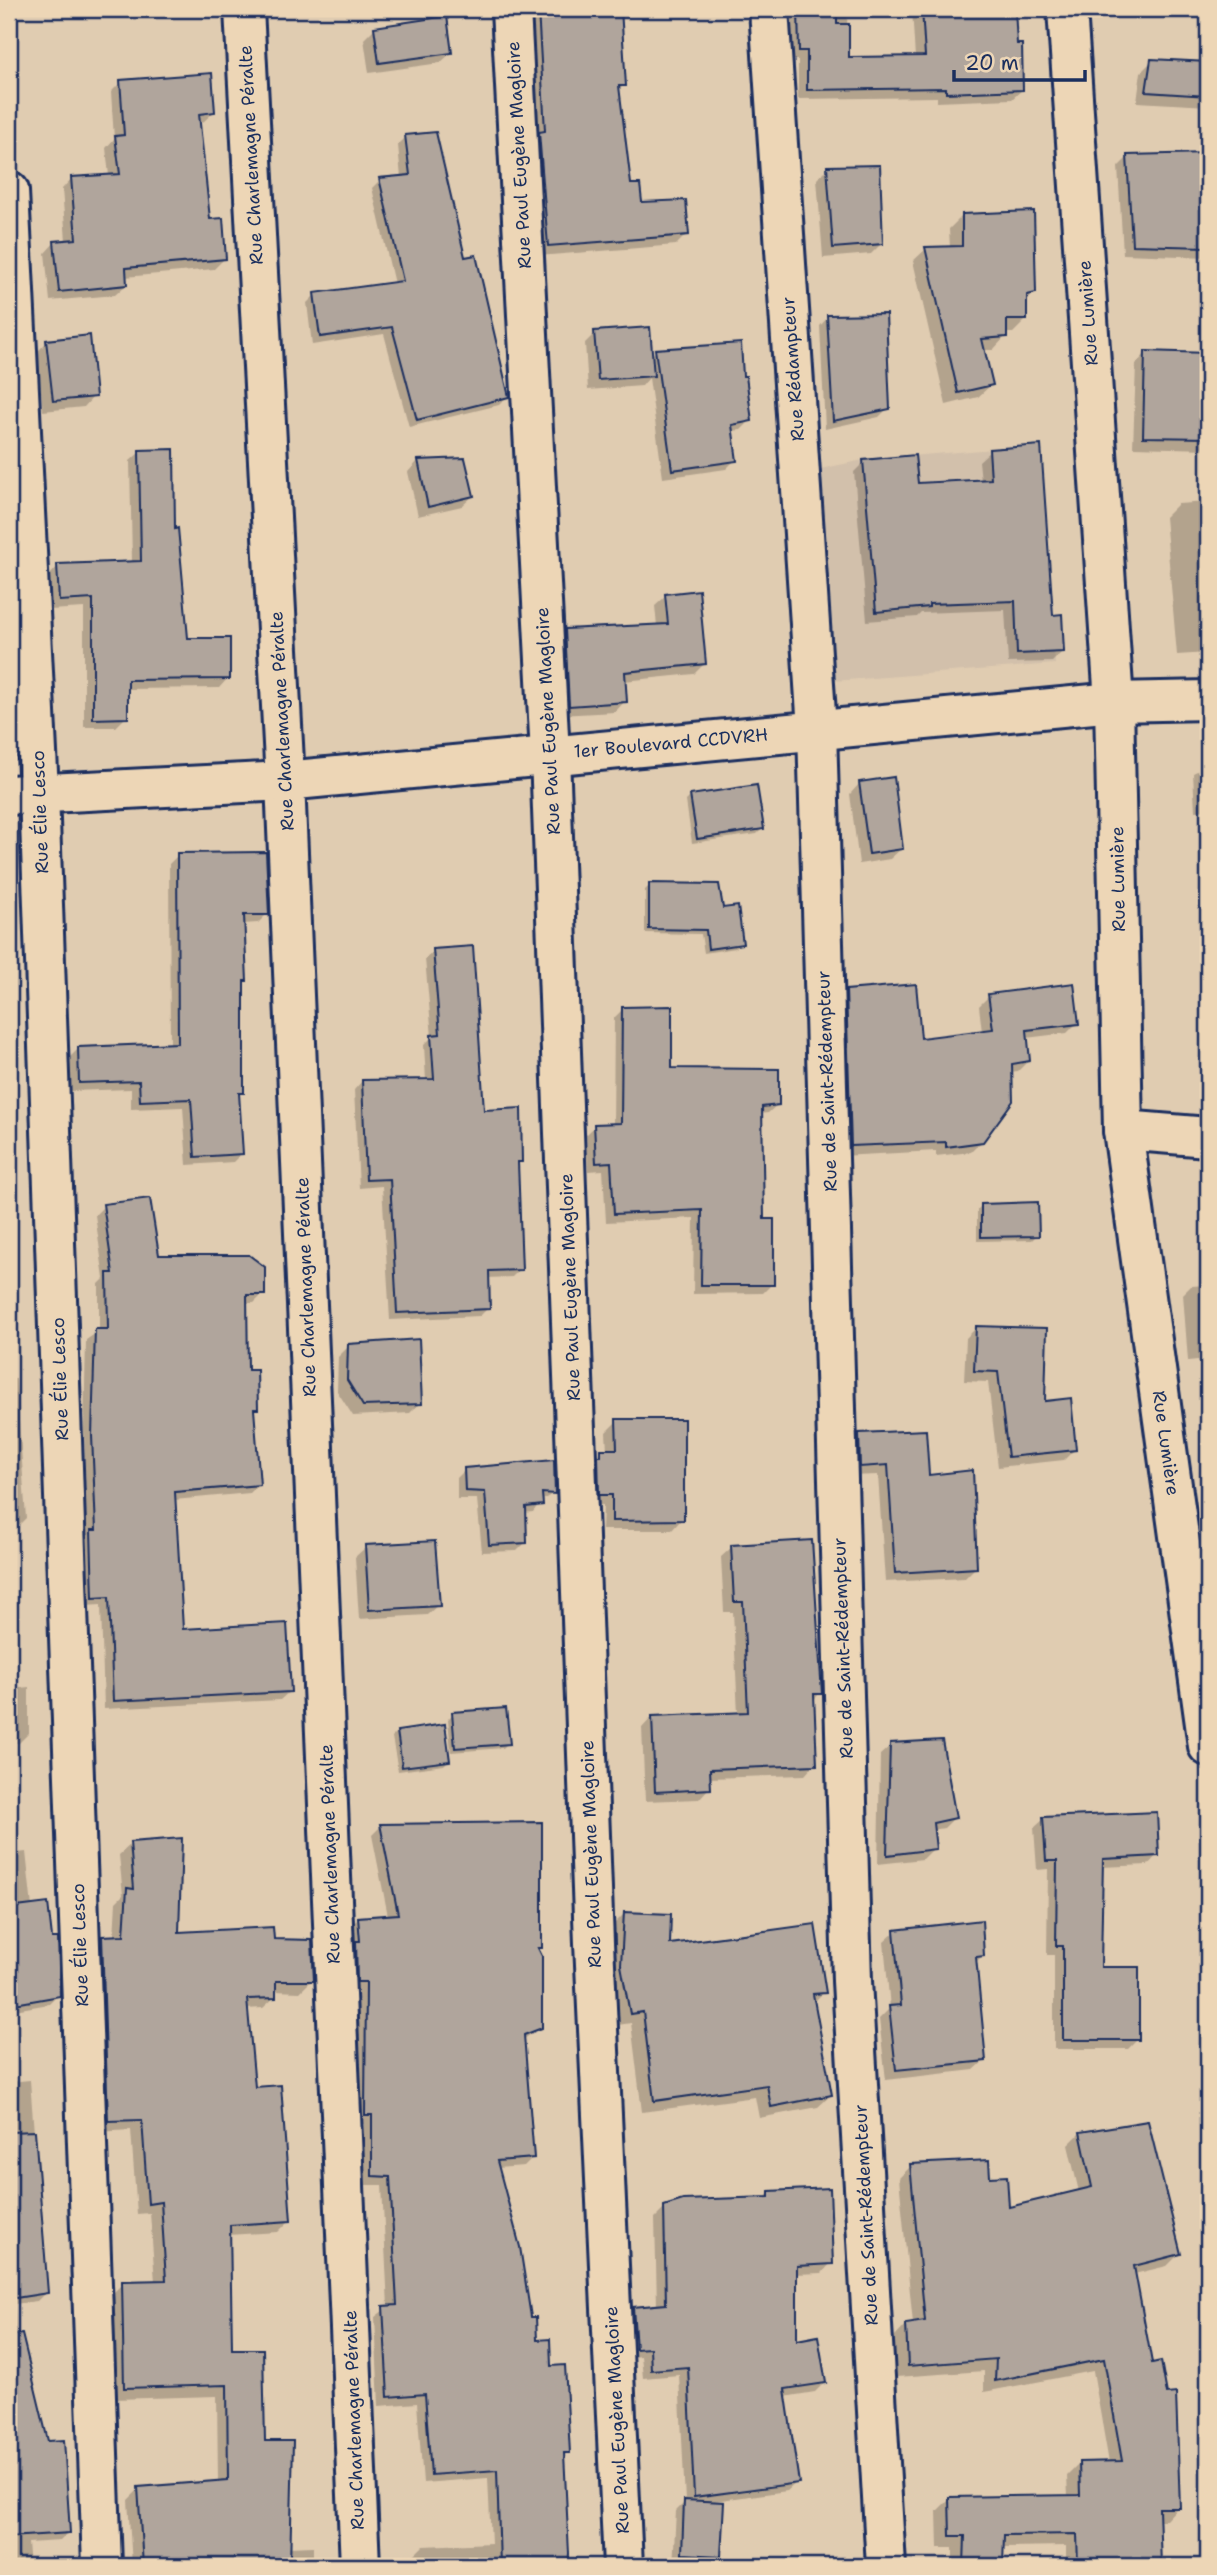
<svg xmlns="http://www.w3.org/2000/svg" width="1217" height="2575" font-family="'Shantell Sans',sans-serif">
  <rect width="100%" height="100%" fill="#e0ccb1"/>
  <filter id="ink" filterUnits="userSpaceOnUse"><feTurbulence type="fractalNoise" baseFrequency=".0143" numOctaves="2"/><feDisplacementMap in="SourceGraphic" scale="14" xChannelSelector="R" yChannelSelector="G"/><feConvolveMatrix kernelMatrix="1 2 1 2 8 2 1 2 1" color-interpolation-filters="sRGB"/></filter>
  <g filter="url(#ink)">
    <path fill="#d2c0ab" d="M 1041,445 L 1055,664 L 834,681 L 820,469 L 863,460 Z"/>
    <g fill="#0003">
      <path d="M 528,9 L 619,9 L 624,85 L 618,91 L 629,186 L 640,204 L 687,234 L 676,245 L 538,256 Z"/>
      <path d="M 788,9 L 847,9 L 848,59 L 915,58 L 912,9 L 1013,9 L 1022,90 L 1012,99 L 937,102 L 937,97 L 798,99 L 798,60 L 790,60 Z"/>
      <path d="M 375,28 L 451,53 L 440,63 L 369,73 L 364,39 Z"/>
      <path d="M 1152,61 L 1208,64 L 1208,106 L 1137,102 L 1141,72 Z"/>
      <path d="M 121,82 L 214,112 L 203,122 L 198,122 L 209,221 L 225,258 L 214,269 L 125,277 L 126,285 L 115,295 L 50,301 L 45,253 L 55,242 L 66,241 L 62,189 L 72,178 L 109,176 L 106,148 L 114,139 L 111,92 Z"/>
      <path d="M 406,137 L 463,259 L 507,397 L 499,405 L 409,427 L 384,334 L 312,345 L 307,303 L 315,295 L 394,284 L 372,188 L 380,180 L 401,178 L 398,145 Z"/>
      <path d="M 1208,154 L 1208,257 L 1123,254 L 1118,167 L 1128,157 Z"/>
      <path d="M 828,168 L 881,244 L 871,254 L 823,258 L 817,179 Z"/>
      <path d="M 962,216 L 1034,293 L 1026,302 L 1026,320 L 1013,333 L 1005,333 L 1005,337 L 993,350 L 983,350 L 991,385 L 978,397 L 946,405 L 913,261 L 926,249 L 950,248 L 949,229 Z"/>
      <path d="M 828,317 L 888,408 L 879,417 L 825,429 L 820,326 Z"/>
      <path d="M 595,333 L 651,356 L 656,351 L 741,378 L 750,421 L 741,430 L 732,431 L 735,460 L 726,469 L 663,478 L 649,378 L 642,386 L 588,390 L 585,343 Z"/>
      <path d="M 47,342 L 94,396 L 84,407 L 43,411 L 37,352 Z"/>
      <path d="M 1146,353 L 1208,355 L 1208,449 L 1133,447 L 1136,364 Z"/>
      <path d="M 990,451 L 1062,652 L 1052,662 L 1008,663 L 1005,610 L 921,613 L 917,617 L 867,621 L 854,472 L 864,462 L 916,484 L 981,481 L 979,461 Z"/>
      <path d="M 140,452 L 173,531 L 187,640 L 228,678 L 219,688 L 126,689 L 126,717 L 116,727 L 84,727 L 84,608 L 50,610 L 49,576 L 58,566 L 132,563 L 130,461 Z"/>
      <path d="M 418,461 L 473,496 L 462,506 L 418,516 L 408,472 Z"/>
      <path d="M 1208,502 L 1208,653 L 1177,655 L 1165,517 L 1178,504 Z"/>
      <path d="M 666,596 L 704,664 L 694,674 L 624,681 L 625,701 L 615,712 L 559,715 L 556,641 L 566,631 L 657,626 L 655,606 Z"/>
      <path d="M 1208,730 L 1208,810 L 1195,811 L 1193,773 L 1203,768 L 1203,736 Z"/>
      <path d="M 860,783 L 901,849 L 890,859 L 859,864 L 850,794 Z"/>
      <path d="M 691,796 L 762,829 L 757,834 L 692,843 L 686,801 Z"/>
      <path d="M 178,855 L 267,914 L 258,923 L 243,924 L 246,980 L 242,983 L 242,1092 L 238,1097 L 242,1153 L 233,1162 L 187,1165 L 183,1107 L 131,1109 L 131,1089 L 71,1091 L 70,1057 L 79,1048 L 170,1045 L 169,864 Z"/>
      <path d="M 650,885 L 741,943 L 736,948 L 704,953 L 701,934 L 645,933 L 645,890 Z"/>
      <path d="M 434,951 L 482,1112 L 520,1161 L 516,1165 L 520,1269 L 512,1277 L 487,1278 L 488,1308 L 480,1316 L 390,1320 L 382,1186 L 359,1188 L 354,1090 L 362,1081 L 426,1081 L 424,1045 L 432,1037 L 425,959 Z"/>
      <path d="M 847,992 L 919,1040 L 982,1032 L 979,1006 L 989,996 L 1077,1023 L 1067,1033 L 1026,1038 L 1028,1061 L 1018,1071 L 1010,1072 L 982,1141 L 971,1152 L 936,1156 L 936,1151 L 841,1156 L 836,1002 Z"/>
      <path d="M 623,1009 L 670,1069 L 777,1105 L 768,1113 L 760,1114 L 762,1220 L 772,1284 L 763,1293 L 693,1294 L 694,1218 L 606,1222 L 603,1170 L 588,1171 L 586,1135 L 595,1126 L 613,1125 L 614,1018 Z"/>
      <path d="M 982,1205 L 1037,1235 L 1032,1240 L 977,1241 L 977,1210 Z"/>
      <path d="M 104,1206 L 157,1256 L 263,1294 L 254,1303 L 245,1303 L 247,1372 L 256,1409 L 253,1412 L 259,1484 L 250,1493 L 174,1500 L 182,1631 L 290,1691 L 280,1700 L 104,1709 L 101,1605 L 85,1606 L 82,1541 L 87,1536 L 84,1429 L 86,1340 L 99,1331 L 99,1284 L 104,1279 L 95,1215 Z"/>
      <path d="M 1208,1285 L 1208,1359 L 1188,1361 L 1183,1294 L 1191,1286 Z"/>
      <path d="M 976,1328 L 1043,1403 L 1075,1449 L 1064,1460 L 998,1467 L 988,1382 L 964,1381 L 966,1338 Z"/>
      <path d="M 349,1346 L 420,1403 L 410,1413 L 353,1416 L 337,1391 L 338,1357 Z"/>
      <path d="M 16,1378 L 26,1518 L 15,1529 L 9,1529 L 9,1379 Z"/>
      <path d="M 617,1421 L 682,1519 L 672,1530 L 602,1530 L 603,1505 L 589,1505 L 591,1462 L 602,1451 L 607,1451 L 606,1432 Z"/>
      <path d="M 859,1434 L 927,1477 L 975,1568 L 965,1578 L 885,1582 L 878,1475 L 850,1476 L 849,1445 Z"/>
      <path d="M 465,1470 L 554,1493 L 541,1501 L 533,1512 L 524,1513 L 525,1543 L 517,1551 L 482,1552 L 477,1499 L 457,1499 L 457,1478 Z"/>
      <path d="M 366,1547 L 438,1605 L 427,1615 L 359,1619 L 355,1557 Z"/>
      <path d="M 732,1547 L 820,1693 L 813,1701 L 815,1764 L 805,1775 L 709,1778 L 709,1788 L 699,1799 L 645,1801 L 642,1728 L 652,1717 L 738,1714 L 733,1612 L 724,1612 L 721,1557 Z"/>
      <path d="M 29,1687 L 29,1733 L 19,1743 L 9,1743 L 9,1689 Z"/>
      <path d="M 453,1714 L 508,1743 L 503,1748 L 451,1752 L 448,1719 Z"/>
      <path d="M 397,1732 L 449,1760 L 444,1765 L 398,1771 L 392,1737 Z"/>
      <path d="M 891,1745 L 954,1818 L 944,1828 L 932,1830 L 934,1848 L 923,1859 L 878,1864 L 880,1755 Z"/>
      <path d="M 1044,1819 L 1157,1855 L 1148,1865 L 1101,1867 L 1100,1969 L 1138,2039 L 1128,2049 L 1054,2049 L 1054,1955 L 1047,1955 L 1048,1869 L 1037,1870 L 1034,1828 Z"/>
      <path d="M 381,1826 L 540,1947 L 537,1950 L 540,2027 L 523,2040 L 533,2157 L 524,2166 L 497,2168 L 529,2319 L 535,2342 L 549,2368 L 568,2452 L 562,2458 L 566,2566 L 415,2566 L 414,2555 L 423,2546 L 491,2543 L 488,2478 L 423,2483 L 417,2403 L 379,2406 L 375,2317 L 388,2307 L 382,2185 L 363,2185 L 364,2124 L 357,2124 L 358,1990 L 349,1990 L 350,1927 L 359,1918 L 388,1916 L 372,1835 Z"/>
      <path d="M 131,1844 L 177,1934 L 272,1941 L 312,1980 L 300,1992 L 274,1991 L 275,1997 L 263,2008 L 246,2009 L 253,2089 L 290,2220 L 278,2232 L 228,2235 L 231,2351 L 263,2443 L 289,2547 L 313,2546 L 313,2566 L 132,2566 L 128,2500 L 139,2489 L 218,2482 L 217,2396 L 114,2399 L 112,2294 L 123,2283 L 155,2282 L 150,2213 L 137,2214 L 131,2130 L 97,2132 L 91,1949 L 102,1938 L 114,1937 L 116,1902 L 123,1895 L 119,1855 Z"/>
      <path d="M 26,1852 L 32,1907 L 58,1995 L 49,2004 L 9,2011 L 9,1854 Z"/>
      <path d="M 624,1914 L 668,1946 L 824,1992 L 813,2003 L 831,2095 L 818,2107 L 759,2118 L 755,2097 L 642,2112 L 631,2023 L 618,2025 L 609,1978 L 612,1926 Z"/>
      <path d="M 895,1932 L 982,1956 L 974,1964 L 985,2060 L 974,2070 L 886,2080 L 879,2019 L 890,2008 L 884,1942 Z"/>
      <path d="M 30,2080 L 46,2292 L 37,2301 L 15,2304 L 18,2379 L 69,2532 L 60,2541 L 28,2543 L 30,2566 L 9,2566 L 9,2082 Z"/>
      <path d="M 1080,2133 L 1179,2254 L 1167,2266 L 1134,2274 L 1178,2507 L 1166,2520 L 1157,2520 L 1159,2566 L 1066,2566 L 1066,2546 L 1002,2547 L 1002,2566 L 953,2566 L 953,2548 L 938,2548 L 937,2511 L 950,2498 L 1068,2497 L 1067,2476 L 1079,2464 L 1109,2463 L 1093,2371 L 984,2392 L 984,2371 L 897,2377 L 894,2338 L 906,2325 L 913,2324 L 899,2178 L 911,2166 L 988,2179 L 1007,2210 L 1079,2192 L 1068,2145 Z"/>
      <path d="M 769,2193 L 831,2263 L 822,2273 L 795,2274 L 796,2342 L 824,2383 L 815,2392 L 784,2397 L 797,2482 L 787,2491 L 714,2501 L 723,2504 L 719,2566 L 673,2566 L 676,2511 L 685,2502 L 679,2375 L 643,2378 L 641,2356 L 627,2358 L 624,2318 L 634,2309 L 657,2307 L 655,2218 L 665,2208 L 764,2199 Z"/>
    </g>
    <g fill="#b0a59c" stroke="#1b2f5e" stroke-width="2">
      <path d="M 538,9 L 621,9 L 626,86 L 619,86 L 631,184 L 640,184 L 642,202 L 686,200 L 689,235 L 548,246 L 539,132 L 545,131 Z"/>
      <path d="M 798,9 L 837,9 L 837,24 L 849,24 L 849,57 L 925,56 L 922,9 L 1015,9 L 1017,44 L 1022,44 L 1023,90 L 946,93 L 946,88 L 807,90 L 807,51 L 799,51 Z"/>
      <path d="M 447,16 L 452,53 L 379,63 L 374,27 Z"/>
      <path d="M 1151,59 L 1208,62 L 1208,96 L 1146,92 Z"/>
      <path d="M 212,73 L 215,112 L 199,114 L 210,219 L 223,218 L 226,259 L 126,268 L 127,285 L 59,292 L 54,241 L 76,239 L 71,177 L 120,174 L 115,136 L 124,135 L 120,80 Z"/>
      <path d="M 436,132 L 465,257 L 476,255 L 509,397 L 417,420 L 392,327 L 320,337 L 314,293 L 403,281 L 379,178 L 410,175 L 405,135 Z"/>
      <path d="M 1208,153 L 1206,247 L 1132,245 L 1127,155 Z"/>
      <path d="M 880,165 L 883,244 L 833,248 L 827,166 Z"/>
      <path d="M 1034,211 L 1036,293 L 1027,295 L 1027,320 L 1007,320 L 1007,337 L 982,339 L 993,385 L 958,393 L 925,247 L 962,246 L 962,214 Z"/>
      <path d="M 886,314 L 890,409 L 833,421 L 827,315 Z"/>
      <path d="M 650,327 L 654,376 L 598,380 L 594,331 Z"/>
      <path d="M 90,335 L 96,397 L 53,401 L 46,340 Z"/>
      <path d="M 741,343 L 743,376 L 746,376 L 752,421 L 732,425 L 737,461 L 672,470 L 655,349 Z"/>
      <path d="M 1145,351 L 1208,353 L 1208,438 L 1143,437 Z"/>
      <path d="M 1041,445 L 1053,615 L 1062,614 L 1064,652 L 1017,654 L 1015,601 L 929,604 L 929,607 L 876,612 L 863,460 L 915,455 L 918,483 L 991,479 L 989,449 Z"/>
      <path d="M 174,449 L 175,529 L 178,528 L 188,638 L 230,638 L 230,679 L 128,680 L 128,718 L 93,719 L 93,599 L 59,601 L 57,564 L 141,561 L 139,450 Z"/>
      <path d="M 465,458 L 474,496 L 428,507 L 418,460 Z"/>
      <path d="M 699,590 L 706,664 L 625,672 L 627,702 L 569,706 L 565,629 L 668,624 L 665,594 Z"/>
      <path d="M 894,777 L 903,849 L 869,854 L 859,782 Z"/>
      <path d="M 757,785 L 764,829 L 697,839 L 690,795 Z"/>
      <path d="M 266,852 L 269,915 L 244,915 L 247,981 L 244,981 L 244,1093 L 239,1093 L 243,1154 L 195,1157 L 191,1099 L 140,1101 L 139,1081 L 79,1083 L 78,1047 L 178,1043 L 177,853 Z"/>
      <path d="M 649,883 L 719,884 L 723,908 L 738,906 L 743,944 L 708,949 L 706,930 L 649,929 Z"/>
      <path d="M 473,946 L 484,1110 L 521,1108 L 522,1162 L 518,1162 L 522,1270 L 489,1271 L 490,1309 L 397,1313 L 390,1179 L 366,1180 L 362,1080 L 434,1079 L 431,1035 L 440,1034 L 433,949 Z"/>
      <path d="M 1074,983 L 1079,1024 L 1027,1030 L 1030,1061 L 1012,1064 L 1013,1101 L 983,1142 L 946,1147 L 946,1142 L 851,1146 L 846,990 L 916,984 L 921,1038 L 993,1029 L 988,994 Z"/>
      <path d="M 672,1006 L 672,1068 L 779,1069 L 779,1105 L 762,1107 L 764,1219 L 774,1219 L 774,1285 L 701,1285 L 702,1210 L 614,1214 L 611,1162 L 596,1163 L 594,1124 L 621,1123 L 622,1007 Z"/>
      <path d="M 150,1198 L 159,1255 L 249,1255 L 265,1267 L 265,1295 L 247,1295 L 248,1370 L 257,1370 L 258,1409 L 254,1409 L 260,1485 L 175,1492 L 183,1629 L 287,1623 L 291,1692 L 113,1701 L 109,1597 L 93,1598 L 91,1530 L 96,1530 L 92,1436 L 95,1329 L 108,1329 L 107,1273 L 113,1273 L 103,1204 Z"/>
      <path d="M 1038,1202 L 1039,1236 L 981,1237 L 981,1204 Z"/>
      <path d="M 976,1326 L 1047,1328 L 1045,1401 L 1071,1398 L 1076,1450 L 1008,1457 L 998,1372 L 974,1371 Z"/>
      <path d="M 419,1339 L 422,1404 L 363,1406 L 347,1380 L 348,1344 Z"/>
      <path d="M 616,1419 L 684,1419 L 684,1520 L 612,1521 L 612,1495 L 599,1495 L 598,1456 L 601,1456 L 601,1449 L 617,1449 Z"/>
      <path d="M 926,1430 L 929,1475 L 973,1470 L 977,1568 L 895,1573 L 888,1465 L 860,1467 L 859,1433 Z"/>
      <path d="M 554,1460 L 555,1494 L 542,1493 L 543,1505 L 526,1507 L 527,1543 L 489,1545 L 485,1492 L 465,1491 L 464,1468 Z"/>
      <path d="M 812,1540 L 822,1694 L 814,1694 L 817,1765 L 710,1769 L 711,1789 L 655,1792 L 652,1716 L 748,1712 L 743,1602 L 734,1602 L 731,1545 Z"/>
      <path d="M 435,1541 L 440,1606 L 369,1610 L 365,1545 Z"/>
      <path d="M 506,1708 L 510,1744 L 455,1748 L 452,1712 Z"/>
      <path d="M 445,1724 L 450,1761 L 402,1767 L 397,1731 Z"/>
      <path d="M 942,1740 L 956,1818 L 933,1823 L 936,1849 L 887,1855 L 890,1743 Z"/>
      <path d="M 1157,1812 L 1159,1856 L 1103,1859 L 1101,1967 L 1139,1967 L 1139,2040 L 1063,2040 L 1063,1946 L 1056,1946 L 1057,1861 L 1046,1861 L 1043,1817 Z"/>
      <path d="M 542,1822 L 542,1948 L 538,1948 L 542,1956 L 542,2028 L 524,2035 L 534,2158 L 497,2161 L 520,2247 L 531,2317 L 536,2317 L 537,2340 L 550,2339 L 551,2366 L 565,2365 L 570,2453 L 564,2453 L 569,2554 L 568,2566 L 500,2566 L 497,2470 L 431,2475 L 425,2394 L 388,2397 L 383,2306 L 397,2305 L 390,2177 L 372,2176 L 372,2115 L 365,2115 L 366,1982 L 357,1982 L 356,1941 L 360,1941 L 358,1917 L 398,1914 L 380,1824 Z"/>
      <path d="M 182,1838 L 179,1932 L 273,1927 L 274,1939 L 312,1940 L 314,1981 L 276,1981 L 276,1998 L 247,1999 L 255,2087 L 281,2085 L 291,2221 L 230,2225 L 232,2349 L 263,2349 L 265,2441 L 293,2441 L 290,2566 L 143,2566 L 138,2487 L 228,2480 L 227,2385 L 124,2388 L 122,2281 L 166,2280 L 161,2202 L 148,2204 L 142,2120 L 108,2121 L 102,1936 L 124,1935 L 127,1888 L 134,1889 L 130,1842 Z"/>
      <path d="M 48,1903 L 52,1938 L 58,1938 L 60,1996 L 9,2005 L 9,1908 Z"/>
      <path d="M 624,1912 L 671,1914 L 670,1944 L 815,1924 L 826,1993 L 813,1994 L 832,2095 L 771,2107 L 767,2085 L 654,2101 L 643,2012 L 630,2014 L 621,1965 Z"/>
      <path d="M 982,1920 L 984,1956 L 976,1957 L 986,2061 L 896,2070 L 889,2006 L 901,2005 L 894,1930 Z"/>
      <path d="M 1148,2121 L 1181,2254 L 1134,2266 L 1152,2363 L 1161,2361 L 1167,2394 L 1176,2393 L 1180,2508 L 1159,2508 L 1161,2566 L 1078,2566 L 1077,2534 L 1004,2535 L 1003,2566 L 964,2566 L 965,2536 L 950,2536 L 949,2497 L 1080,2495 L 1079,2462 L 1122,2461 L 1104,2359 L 995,2381 L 996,2359 L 908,2366 L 906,2324 L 925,2321 L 910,2164 L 989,2160 L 990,2177 L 1007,2176 L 1009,2207 L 1092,2187 L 1080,2132 Z"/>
      <path d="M 35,2131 L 48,2293 L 9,2299 L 9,2132 Z"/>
      <path d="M 830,2188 L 833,2264 L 797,2266 L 797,2340 L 818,2336 L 826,2383 L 785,2389 L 799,2483 L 694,2497 L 688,2367 L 651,2370 L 650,2348 L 636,2349 L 633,2307 L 666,2304 L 664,2206 L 683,2200 L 769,2197 L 769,2191 Z"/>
      <path d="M 22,2334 L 48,2441 L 64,2440 L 70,2533 L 9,2537 L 9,2335 Z"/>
      <path d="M 684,2500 L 724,2502 L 721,2556 L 682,2554 Z"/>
    </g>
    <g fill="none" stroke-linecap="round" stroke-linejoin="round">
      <defs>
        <g id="minor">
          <path d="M 244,9 L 285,781 L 360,2566"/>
          <path d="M 511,9 L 550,755 L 594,1943 L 623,2566"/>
          <path d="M 769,9 L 817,729 L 852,1981 L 886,2566"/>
          <path d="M 1067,9 L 1114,702 L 1123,1130 L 1208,1746"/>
          <path d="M 9,191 L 39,792 L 102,2566"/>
          <path d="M 9,795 L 285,781 L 1114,702 L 1208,700"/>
          <path d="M 1123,1130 L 1208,1137"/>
        </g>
      </defs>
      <use href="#minor" stroke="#1b2f5e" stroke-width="44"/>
      <use href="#minor" stroke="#edd6b6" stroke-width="38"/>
    </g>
  </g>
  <g text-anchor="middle" stroke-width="5" stroke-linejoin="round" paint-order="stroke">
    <g font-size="18" fill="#1b2f5e" stroke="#edd6b6">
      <text transform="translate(251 155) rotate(-93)" y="6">Rue Charlemagne Péralte</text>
      <text transform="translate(519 155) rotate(-93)" y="6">Rue Paul Eugène Magloire</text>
      <text transform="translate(1088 313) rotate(-94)" y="6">Rue Lumière</text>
      <text transform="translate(793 369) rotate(-94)" y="6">Rue Rédampteur</text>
      <text transform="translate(282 721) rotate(-93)" y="6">Rue Charlemagne Péralte</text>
      <text transform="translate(548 721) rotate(-93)" y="6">Rue Paul Eugène Magloire</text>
      <text transform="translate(671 743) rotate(-5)" y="6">1er Boulevard CCDVRH</text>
      <text transform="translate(40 812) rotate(-92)" y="6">Rue Élie Lesco</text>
      <text transform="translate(1118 879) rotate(-91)" y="6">Rue Lumière</text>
      <text transform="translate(827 1081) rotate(-92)" y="6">Rue de Saint-Rédempteur</text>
      <text transform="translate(306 1287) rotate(-92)" y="6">Rue Charlemagne Péralte</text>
      <text transform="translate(570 1287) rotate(-92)" y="6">Rue Paul Eugène Magloire</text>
      <text transform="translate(60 1379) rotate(-92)" y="6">Rue Élie Lesco</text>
      <text transform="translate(1166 1443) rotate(82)" y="6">Rue Lumière</text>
      <text transform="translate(843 1648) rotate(-92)" y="6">Rue de Saint-Rédempteur</text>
      <text transform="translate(330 1854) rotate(-92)" y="6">Rue Charlemagne Péralte</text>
      <text transform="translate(591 1854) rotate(-92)" y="6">Rue Paul Eugène Magloire</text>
      <text transform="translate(80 1945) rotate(-92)" y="6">Rue Élie Lesco</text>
      <text transform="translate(866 2215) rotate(-93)" y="6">Rue de Saint-Rédempteur</text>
      <text transform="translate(354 2420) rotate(-92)" y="6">Rue Charlemagne Péralte</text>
      <text transform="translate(617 2420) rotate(-93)" y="6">Rue Paul Eugène Magloire</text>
    </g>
  </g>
  <rect width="1217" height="2575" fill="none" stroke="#edd6b6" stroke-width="35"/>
  <rect x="18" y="18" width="1182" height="2540" fill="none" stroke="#1b2f5e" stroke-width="2.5" filter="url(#ink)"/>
  <path d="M954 70v10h131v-10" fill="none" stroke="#1b2f5e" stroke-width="3.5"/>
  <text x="965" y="70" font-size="21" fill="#1b2f5e" stroke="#edd6b6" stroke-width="5" paint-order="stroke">20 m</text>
</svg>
